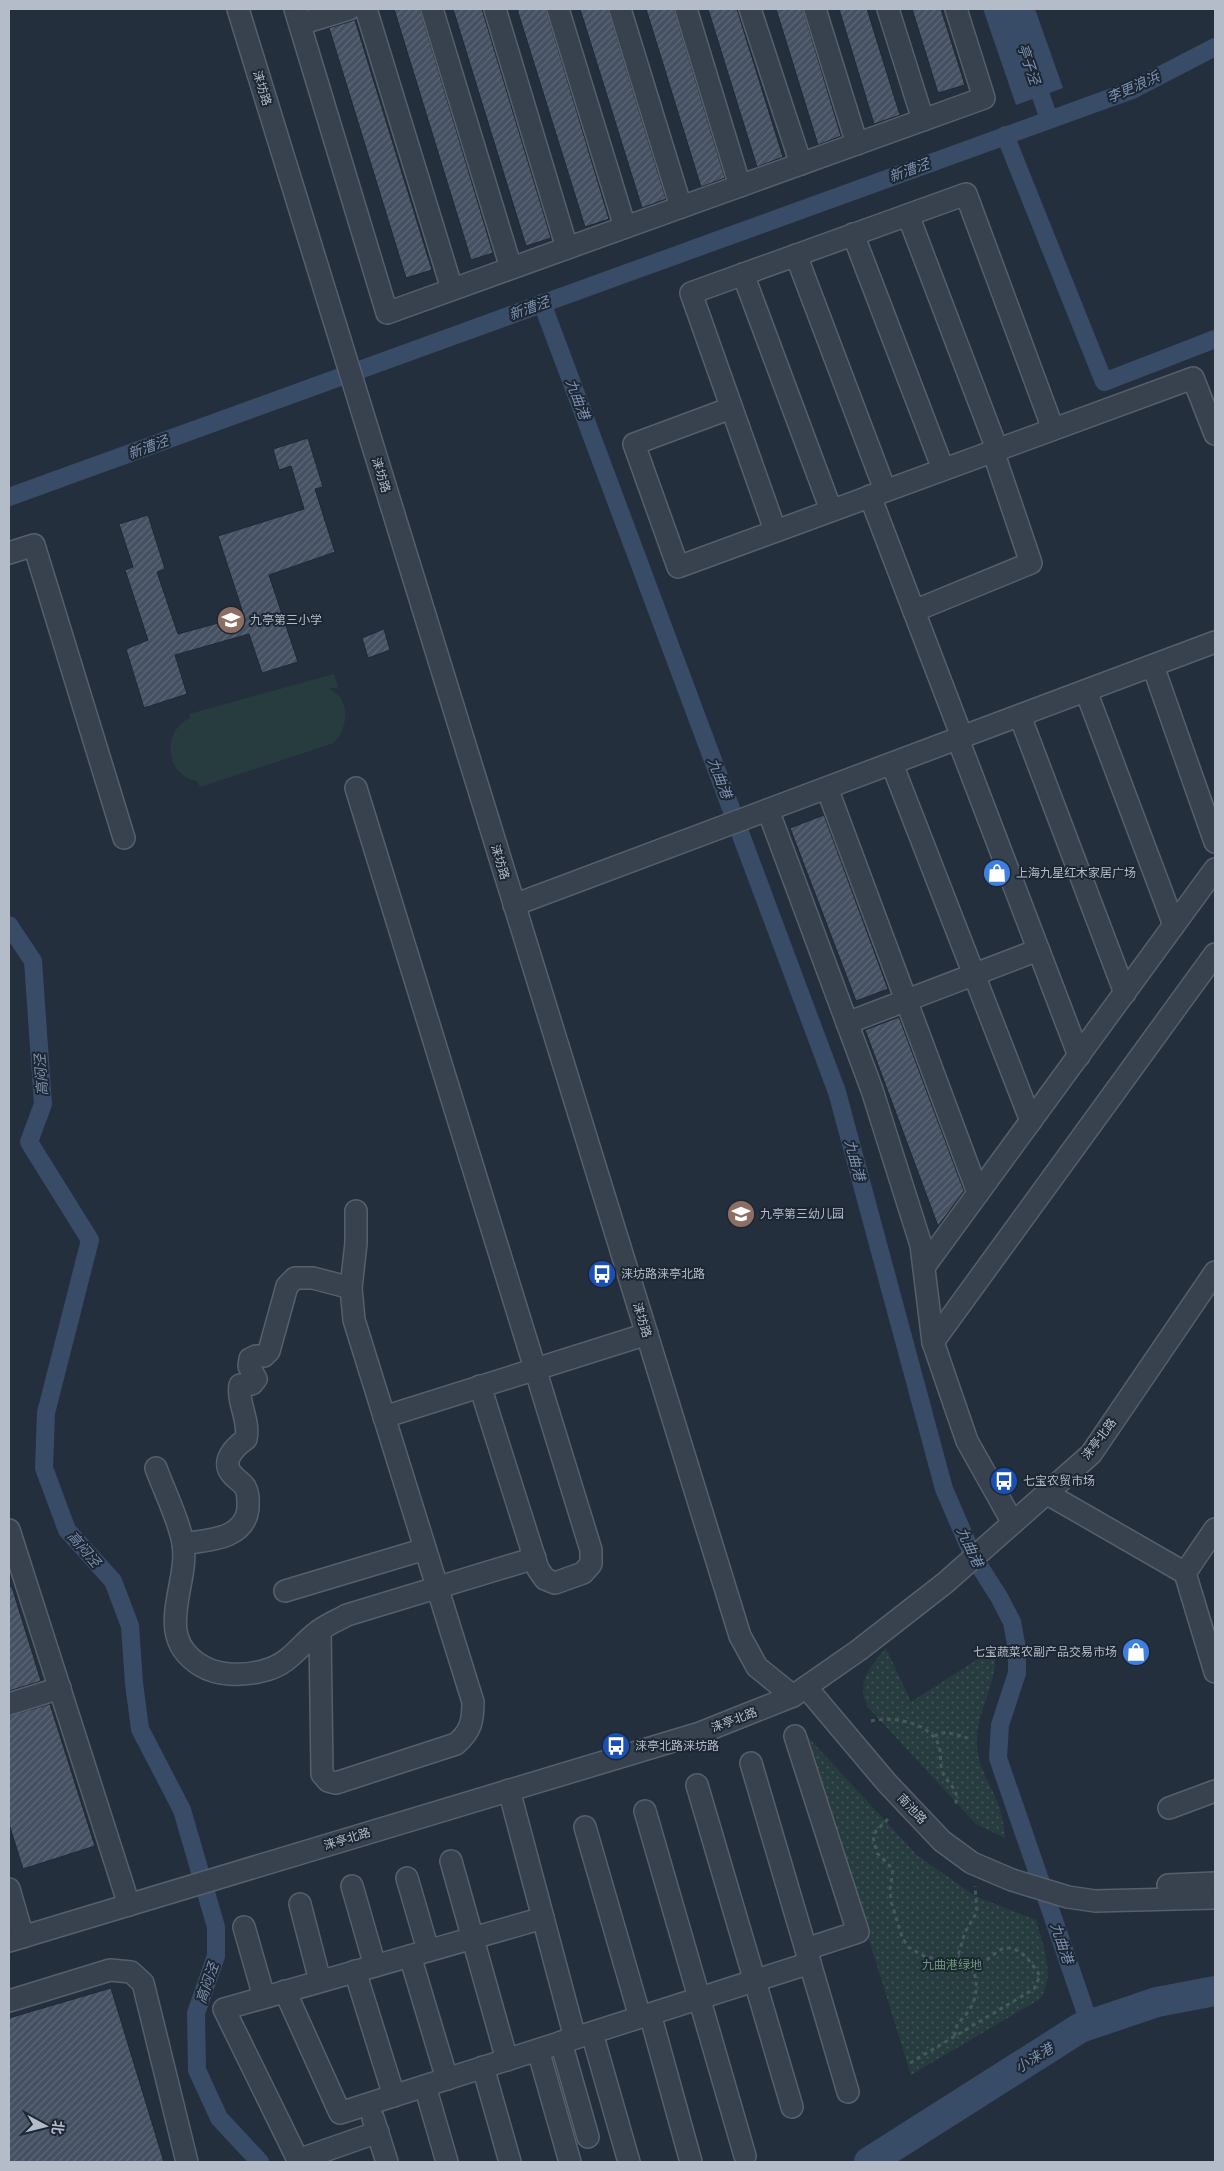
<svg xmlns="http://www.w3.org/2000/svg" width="1224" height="2171" font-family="Quicksand,'Noto Sans SC',sans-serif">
  <defs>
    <pattern id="grass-dots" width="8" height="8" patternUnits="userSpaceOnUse" patternTransform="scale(1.25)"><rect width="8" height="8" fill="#263c3f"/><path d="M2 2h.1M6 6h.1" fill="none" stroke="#435659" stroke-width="1.8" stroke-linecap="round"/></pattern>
    <pattern id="building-hatch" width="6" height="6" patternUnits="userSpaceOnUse" patternTransform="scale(1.25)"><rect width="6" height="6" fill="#455162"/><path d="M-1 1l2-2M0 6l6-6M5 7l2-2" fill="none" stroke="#5d6877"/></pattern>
  </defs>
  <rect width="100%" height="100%" fill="#242f3e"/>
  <g fill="url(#grass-dots)">
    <path d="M 886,1648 L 911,1702 L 995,1648 C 999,1683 975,1712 977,1746 C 978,1767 991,1785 998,1804 C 1002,1815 1004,1826 1005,1838 L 976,1824 L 867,1706 C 856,1681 871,1666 886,1648 Z"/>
    <path d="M 805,1734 L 917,1855 L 975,1896 L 1036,1920 C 1043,1946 1056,1975 1040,1999 L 911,2075 Z"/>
  </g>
  <path fill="#263c3f" d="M 334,674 L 338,687 L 329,689 C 352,699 348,728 334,743 L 200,787 L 197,781 C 165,776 161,731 190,718 L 189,714 Z"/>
  <path fill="#394c67" d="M 983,9 L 1035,9 L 1063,88 L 1016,105 Z"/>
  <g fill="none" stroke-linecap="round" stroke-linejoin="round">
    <g stroke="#394c67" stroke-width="18">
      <path d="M 1033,73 L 1049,119"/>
      <path d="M 1005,135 L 1104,382 L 1215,339"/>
      <path d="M 542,303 L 837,1092 L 944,1489 L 973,1556 L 999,1597 L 1012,1622 L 1017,1649 L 1017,1673 L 1000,1725 L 998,1758 L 1090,2025"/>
      <path d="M 9,497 L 1132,90 L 1215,47"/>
      <path d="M 9,925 L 33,961 L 43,1104 L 29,1142 L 90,1240 L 46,1413 L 44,1468 L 67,1530 L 113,1581 L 130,1626 L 134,1683 L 140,1729 L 182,1810 L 216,1927 L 216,1956 L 196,2013 L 197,2070 L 219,2118 L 260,2162"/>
    </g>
    <path stroke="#394c67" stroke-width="30" d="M 869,2162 L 1080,2028 L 1157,2002 L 1215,1991"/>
  </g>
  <g fill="url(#building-hatch)" stroke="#1f2835">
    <path d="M 394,9 L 420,9 L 493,253 L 471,260 Z"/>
    <path d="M 453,9 L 482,9 L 551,238 L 526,246 Z"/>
    <path d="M 517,9 L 546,9 L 609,219 L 585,227 Z"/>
    <path d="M 580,9 L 608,9 L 666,199 L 642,208 Z"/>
    <path d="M 646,9 L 674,9 L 725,178 L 701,187 Z"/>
    <path d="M 708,9 L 737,9 L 783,157 L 757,167 Z"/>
    <path d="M 776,9 L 803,9 L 841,136 L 818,145 Z"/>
    <path d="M 839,9 L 867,9 L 900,115 L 874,124 Z"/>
    <path d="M 912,9 L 941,9 L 965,85 L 938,93 Z"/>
    <path d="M 355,20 L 432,270 L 406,278 L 329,28 Z"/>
    <path d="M 308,438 L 323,487 L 315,489 L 335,552 L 269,575 L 298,662 L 262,673 L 249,634 L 175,655 L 187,694 L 144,708 L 126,649 L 148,640 L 125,570 L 133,567 L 119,524 L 148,515 L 165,569 L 157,572 L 178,634 L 244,616 L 218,536 L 304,509 L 291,466 L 279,470 L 273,449 Z"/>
    <path d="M 384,629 L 390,650 L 368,658 L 362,638 Z"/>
    <path d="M 824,815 L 888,989 L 856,1001 L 790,828 Z"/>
    <path d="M 899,1017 L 964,1191 L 938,1226 L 865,1030 Z"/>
    <path d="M 9,1587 L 12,1587 L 41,1681 L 9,1691 Z"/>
    <path d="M 50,1704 L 95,1846 L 23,1869 L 9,1824 L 9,1716 Z"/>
    <path d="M 111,1988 L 164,2162 L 9,2162 L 9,2018 Z"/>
  </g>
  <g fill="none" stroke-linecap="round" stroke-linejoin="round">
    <defs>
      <g id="minor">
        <path d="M 238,9 L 740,1636 L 757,1667 L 793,1696"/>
        <path d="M 295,9 L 387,313 L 984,98 L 956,9"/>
        <path d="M 366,9 L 452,289"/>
        <path d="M 432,9 L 511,268"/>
        <path d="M 495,9 L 567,248"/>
        <path d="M 558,9 L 625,227"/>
        <path d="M 620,9 L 681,207"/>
        <path d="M 686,9 L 740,186"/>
        <path d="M 750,9 L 801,164"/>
        <path d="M 815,9 L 857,144"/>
        <path d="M 888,9 L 923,120"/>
        <path d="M 300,24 L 349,9"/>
        <path d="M 908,215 L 997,449"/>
        <path d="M 853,234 L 943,469"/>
        <path d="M 796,255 L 885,490"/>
        <path d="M 743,274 L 831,510"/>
        <path d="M 731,408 L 634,444 L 678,567 L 1193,378 L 1215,434"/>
        <path d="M 870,496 L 962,737"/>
        <path d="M 775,530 L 691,293 L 966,194 L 1053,429"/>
        <path d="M 9,553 L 34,545 L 124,838"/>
        <path d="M 914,611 L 1031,563 L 993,451"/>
        <path d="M 1153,666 L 1215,842"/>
        <path d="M 1086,691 L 1174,925"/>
        <path d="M 1020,716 L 1125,993"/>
        <path d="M 958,739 L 1079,1056"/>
        <path d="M 892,764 L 1031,1121"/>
        <path d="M 356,788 L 591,1550 L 591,1564 L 583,1573 L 555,1583 L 545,1579 L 538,1569 L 480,1386"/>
        <path d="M 827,788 L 978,1193"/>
        <path d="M 768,810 L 872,1090 L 921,1245 L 933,1342 L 967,1441 L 1013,1523"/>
        <path d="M 514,905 L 1215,642"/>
        <path d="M 847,1023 L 1038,950"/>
        <path d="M 924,1267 L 1215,869"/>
        <path d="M 933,1342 L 1215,954"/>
        <path d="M 384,1417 L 647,1334"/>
        <path d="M 156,1468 C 165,1493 178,1517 183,1543 C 190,1585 152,1635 200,1665 C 219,1677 245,1676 266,1670 C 290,1664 301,1643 320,1630 C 328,1624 338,1620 347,1615 L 535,1558"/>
        <path d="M 1046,1493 L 1185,1573"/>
        <path d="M 1215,1529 L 1185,1573 L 1215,1672"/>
        <path d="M 9,1530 L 129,1905"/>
        <path d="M 183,1544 C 207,1540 244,1540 248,1509 C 248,1501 249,1494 245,1487 C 241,1481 235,1479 231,1473 C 221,1460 236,1446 246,1439 C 250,1420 237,1403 240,1385 L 252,1384 L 256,1379 L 249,1366 L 250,1359 L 256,1356 L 264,1356 L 269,1351 L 287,1286 L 295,1278 L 313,1278 L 351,1288"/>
        <path d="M 285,1591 L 425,1549"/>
        <path d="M 320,1630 L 322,1774 L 328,1781 L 336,1783 L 456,1744 C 471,1731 473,1721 473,1702 L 354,1320 L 351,1288 L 356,1243 L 356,1211"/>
        <path d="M 806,1687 L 887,1783 L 942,1841 L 972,1863 L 1012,1880 L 1068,1897 L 1095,1901 L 1215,1898"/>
        <path d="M 9,1704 L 60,1688"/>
        <path d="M 795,1736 L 858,1932 L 806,1949"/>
        <path d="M 751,1763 L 848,2092"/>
        <path d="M 697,1785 L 792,2107"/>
        <path d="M 509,1790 L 575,2038"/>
        <path d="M 1169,1808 L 1215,1791"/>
        <path d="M 645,1811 L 745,2156"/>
        <path d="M 585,1827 L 640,2017"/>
        <path d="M 451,1861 L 507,2060"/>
        <path d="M 407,1878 L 428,1950"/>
        <path d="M 1168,1885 L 1215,1883"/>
        <path d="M 352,1886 L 375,1966"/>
        <path d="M 9,1889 L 23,1937"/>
        <path d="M 300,1904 L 320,1981"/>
        <path d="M 244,1927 L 264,1997"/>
        <path d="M 9,1941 L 700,1733 L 793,1696 L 859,1650 L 945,1583 L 1091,1454 L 1215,1272"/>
        <path d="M 410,1956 L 447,2079"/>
        <path d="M 355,1971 L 394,2096"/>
        <path d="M 285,1991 L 340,2113 L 810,1963"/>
        <path d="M 9,2001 L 110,1970 L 131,1972 L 143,1983 L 187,2162"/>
        <path d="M 650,2014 L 691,2162"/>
        <path d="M 592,2033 L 629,2162"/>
        <path d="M 561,2042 L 588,2137"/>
        <path d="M 538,2050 L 570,2162"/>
        <path d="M 483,2067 L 510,2162"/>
        <path d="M 425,2086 L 447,2162"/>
        <path d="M 373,2118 L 387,2162"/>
        <path d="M 378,2132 L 298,2160 L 224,2009 L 543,1918"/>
      </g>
    </defs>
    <use href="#minor" stroke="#565f6c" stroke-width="24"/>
    <g stroke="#44595c" stroke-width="3" stroke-dasharray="4 4" stroke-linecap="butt">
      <path d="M 871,1721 C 893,1716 930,1722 939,1746 C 942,1755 939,1765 943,1773 C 949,1786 962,1791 954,1807"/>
      <path d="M 934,1736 L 946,1732 L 968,1738"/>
      <path d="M 888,1819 L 876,1831 L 873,1837 L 877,1853 L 893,1869 L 890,1889 L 891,1901 L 902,1937 L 908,1947 L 926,1957 L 942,1960 L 954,1959 L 958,1956 L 965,1932 L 977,1912 L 975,1886"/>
      <path d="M 955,2036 C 954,2025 961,2021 967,2013 C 979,1998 978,1980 971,1963"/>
      <path d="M 910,2063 L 1034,1989 L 1040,1976 C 1032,1963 1015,1938 997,1952 C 991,1956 985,1963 977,1964 C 970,1964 964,1959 958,1956"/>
    </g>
    <use href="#minor" stroke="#38414e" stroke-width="21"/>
  </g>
  <defs>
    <symbol id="school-disc" viewBox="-11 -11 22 22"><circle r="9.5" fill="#8d6e63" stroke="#1d2633"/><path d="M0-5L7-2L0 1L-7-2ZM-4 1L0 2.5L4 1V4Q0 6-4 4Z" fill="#fff"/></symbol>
    <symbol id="shop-disc" viewBox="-11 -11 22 22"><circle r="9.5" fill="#3f7fe0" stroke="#1d2633"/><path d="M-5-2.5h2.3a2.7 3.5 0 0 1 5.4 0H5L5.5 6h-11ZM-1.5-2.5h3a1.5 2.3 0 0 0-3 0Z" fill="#fff"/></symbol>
    <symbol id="bus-disc" viewBox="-11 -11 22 22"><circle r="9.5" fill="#1a4fb4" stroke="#1d2633"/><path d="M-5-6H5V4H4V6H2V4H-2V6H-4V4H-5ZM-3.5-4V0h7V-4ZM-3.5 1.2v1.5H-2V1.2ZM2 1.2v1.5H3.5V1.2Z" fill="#fff"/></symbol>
  </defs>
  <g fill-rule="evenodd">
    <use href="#school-disc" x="215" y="604" width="32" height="32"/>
    <use href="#shop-disc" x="981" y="857" width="32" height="32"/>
    <use href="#school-disc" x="725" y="1198" width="32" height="32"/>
    <use href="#bus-disc" x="586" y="1258" width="32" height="32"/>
    <use href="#bus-disc" x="988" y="1465" width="32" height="32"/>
    <use href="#shop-disc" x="1120" y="1636" width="32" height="32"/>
    <use href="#bus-disc" x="600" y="1730" width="32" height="32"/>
  </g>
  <g text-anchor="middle" stroke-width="4" stroke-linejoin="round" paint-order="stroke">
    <g font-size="12" fill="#b4bcc9" stroke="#1d2633">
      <text transform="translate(262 88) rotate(73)" y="4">涞坊路</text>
      <text transform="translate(381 475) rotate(73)" y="4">涞坊路</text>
      <text transform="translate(500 862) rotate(73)" y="4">涞坊路</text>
      <text transform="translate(642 1320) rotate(73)" y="4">涞坊路</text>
      <text transform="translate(1099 1439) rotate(-53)" y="4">涞亭北路</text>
      <text transform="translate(734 1720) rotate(-21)" y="4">涞亭北路</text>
      <text transform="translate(912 1809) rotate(47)" y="4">南池路</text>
      <text transform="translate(347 1839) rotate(-17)" y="4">涞亭北路</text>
    </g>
    <g font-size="12" fill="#b4bcc9" stroke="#1d2633" text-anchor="start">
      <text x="250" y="624">九亭第三小学</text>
      <text x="1016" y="877">上海九星红木家居广场</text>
      <text x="760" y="1218">九亭第三幼儿园</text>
      <text x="621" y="1278">涞坊路涞亭北路</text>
      <text x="1023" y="1485">七宝农贸市场</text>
      <text x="1117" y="1656" text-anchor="end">七宝蔬菜农副产品交易市场</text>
      <text x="635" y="1750">涞亭北路涞坊路</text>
    </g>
    <g font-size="12" fill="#6b9a76" stroke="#1d2633">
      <text x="952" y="1969">九曲港绿地</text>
    </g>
    <g font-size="14" font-style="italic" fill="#7c92b1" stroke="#1d2633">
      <text transform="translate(1029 64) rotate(71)" y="5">亭子泾</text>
      <text transform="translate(1133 87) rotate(-24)" y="5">李更浪浜</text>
      <text transform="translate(909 170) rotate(-20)" y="5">新漕泾</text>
      <text transform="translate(529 308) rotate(-20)" y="5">新漕泾</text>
      <text transform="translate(578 399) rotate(69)" y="5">九曲港</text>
      <text transform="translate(148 447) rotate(-20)" y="5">新漕泾</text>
      <text transform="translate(720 778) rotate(69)" y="5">九曲港</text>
      <text transform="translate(41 1075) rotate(-94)" y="5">高闷泾</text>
      <text transform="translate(855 1160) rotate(75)" y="5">九曲港</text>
      <text transform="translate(970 1547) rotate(65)" y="5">九曲港</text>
      <text transform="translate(84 1549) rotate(49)" y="5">高闷泾</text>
      <text transform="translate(1062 1943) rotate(71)" y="5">九曲港</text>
      <text transform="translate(207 1983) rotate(-71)" y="5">高闷泾</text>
      <text transform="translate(1034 2058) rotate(-32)" y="5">小涞港</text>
    </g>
  </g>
  <rect width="1224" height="2171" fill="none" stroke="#b4bcc9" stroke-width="20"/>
  <g transform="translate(45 2126) rotate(97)" stroke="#1d2633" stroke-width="4" paint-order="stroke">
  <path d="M0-4L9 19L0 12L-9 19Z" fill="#b4bcc9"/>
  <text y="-8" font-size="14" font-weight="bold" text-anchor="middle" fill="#b4bcc9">北</text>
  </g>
</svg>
